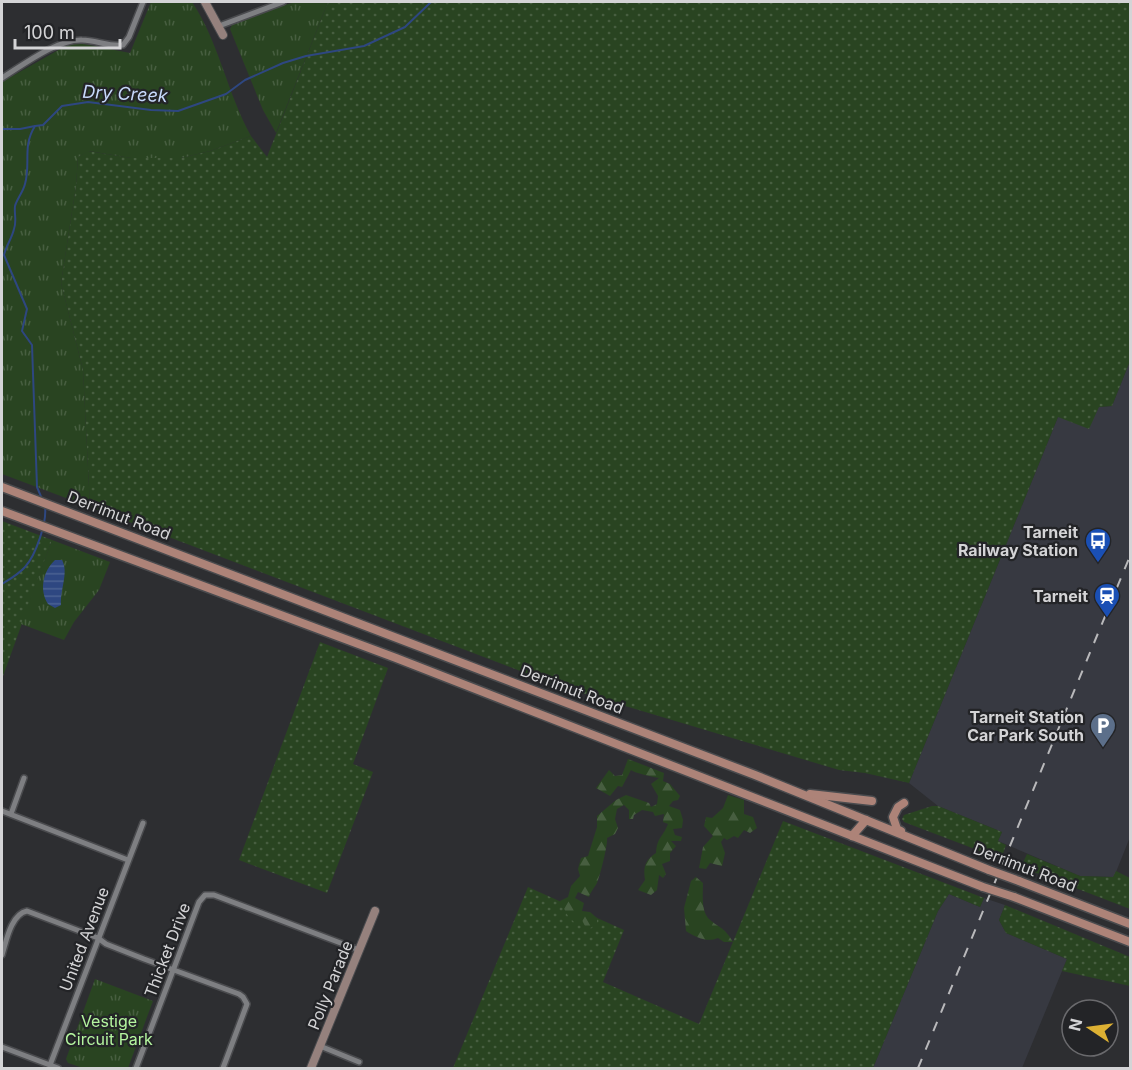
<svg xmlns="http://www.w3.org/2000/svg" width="1132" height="1070" font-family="Inter,sans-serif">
  <defs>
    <pattern id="grass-dots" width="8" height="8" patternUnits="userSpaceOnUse" patternTransform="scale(1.5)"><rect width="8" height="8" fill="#294421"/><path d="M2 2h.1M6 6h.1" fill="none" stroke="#475e40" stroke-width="1.8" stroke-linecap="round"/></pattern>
    <pattern id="forest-firs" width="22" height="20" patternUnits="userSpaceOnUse" patternTransform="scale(1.5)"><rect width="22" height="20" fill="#294421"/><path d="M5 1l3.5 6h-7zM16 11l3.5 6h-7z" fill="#475e40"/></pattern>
    <pattern id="park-tufts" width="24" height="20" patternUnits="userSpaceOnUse" patternTransform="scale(1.5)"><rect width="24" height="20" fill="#294421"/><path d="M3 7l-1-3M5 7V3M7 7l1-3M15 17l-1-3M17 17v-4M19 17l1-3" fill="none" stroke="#475e40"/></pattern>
    <pattern id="water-rules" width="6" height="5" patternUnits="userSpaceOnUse" patternTransform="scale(1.5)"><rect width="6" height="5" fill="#2e4781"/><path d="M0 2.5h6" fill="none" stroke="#4b6192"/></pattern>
  </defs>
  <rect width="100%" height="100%" fill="#2d2e31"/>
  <g fill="#373941">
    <path d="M 1130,361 L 1130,837 L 1114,877 L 1080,876 L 998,841 L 1002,832 L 938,806 L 909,783 L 1058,417 L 1099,407 L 1112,406 Z"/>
    <path d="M 949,894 L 980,907 L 984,898 L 1005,905 L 999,920 L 1006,933 L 1067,959 L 1022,1068 L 873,1068 L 938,911 Z"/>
  </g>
  <g fill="url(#grass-dots)">
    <path d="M 328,2 L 1130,2 L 1130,361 L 1112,406 L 1099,407 L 1089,429 L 1058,417 L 909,783 L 865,773 L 839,770 L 565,688 L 90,507 L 83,370 L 61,283 L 76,186 L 78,157 L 88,151 L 131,158 L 181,158 L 210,151 L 251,136 L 267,157 Z"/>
    <path d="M 2,521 L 52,540 L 2,679 Z"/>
    <path d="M 320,642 L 388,668 L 353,764 L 373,772 L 327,893 L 239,860 Z"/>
    <path d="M 932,806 L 938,806 L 1002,832 L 998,841 L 1006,845 L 1001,859 L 904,822 L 902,819 L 904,815 Z"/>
    <path d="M 783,821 L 984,898 L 980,907 L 949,894 L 938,911 L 873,1068 L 453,1068 L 528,887 L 624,930 L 603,982 L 699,1024 Z"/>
    <path d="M 1027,854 L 1080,876 L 1113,877 L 1116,871 L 1130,878 L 1130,909 L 1021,867 Z"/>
    <path d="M 1005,905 L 1130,957 L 1130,986 L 1062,971 L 1067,959 L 1006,933 L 999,920 Z"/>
  </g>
  <g fill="url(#forest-firs)">
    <path d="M 628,759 L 664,773 L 663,781 L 670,784 L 680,796 L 678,800 L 673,801 L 669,806 L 680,810 L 683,820 L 682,828 L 673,829 L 675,835 L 682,837 L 681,841 L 671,841 L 676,846 L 670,853 L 670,861 L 662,864 L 666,874 L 663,878 L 659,875 L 657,890 L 651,895 L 638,890 L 645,880 C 643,867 645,860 656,853 C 657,837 663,837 668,824 L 663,822 L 664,814 L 655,816 L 653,812 L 642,810 L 634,815 L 633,819 L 629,819 L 629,810 L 624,805 L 617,809 L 615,819 L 618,828 L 615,834 L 607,838 C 608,844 601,872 598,880 C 596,887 591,890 589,897 L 578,892 L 575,898 L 584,903 L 582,911 L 590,912 L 597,918 L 597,924 L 587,930 L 582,920 L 577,917 L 575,923 L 568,916 L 560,901 L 568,897 L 571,886 L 580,876 L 578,869 L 581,858 L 588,856 L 597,827 L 597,816 L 616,800 L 626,795 L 649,803 L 651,807 L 657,804 L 658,796 L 651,784 L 659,778 C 652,777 635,773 631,770 L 622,787 L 618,786 L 610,796 L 596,788 L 609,770 L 615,776 L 622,775 Z"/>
    <path d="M 728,795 L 744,800 L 744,814 L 753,817 L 757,828 L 750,833 L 744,830 L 738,838 L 734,836 L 727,840 L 724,838 L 721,842 L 725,853 L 722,866 L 710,863 L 706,869 L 699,868 L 703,847 L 713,836 L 704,826 L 706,817 L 712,818 L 723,808 Z"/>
    <path d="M 696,877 L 703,883 C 703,893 701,910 708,918 C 718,928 724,926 733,942 L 724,942 L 718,938 C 707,943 695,937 686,931 L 684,908 L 691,881 Z"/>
  </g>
  <g fill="url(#park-tufts)">
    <path d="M 151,2 L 192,2 C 219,42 227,93 251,136 L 210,151 L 181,158 L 131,158 L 89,151 L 78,157 L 76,186 L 61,283 L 83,370 L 90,507 L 2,474 L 2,82 L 69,44 L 84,44 L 130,53 Z"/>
    <path d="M 296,2 L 328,2 L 276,133 L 263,110 L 230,29 L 232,25 L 277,7 Z"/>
    <path d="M 52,540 L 110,562 L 99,590 L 74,622 L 64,640 L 21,624 Z"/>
    <path d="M 95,979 L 153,1001 L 128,1068 L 83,1068 L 68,1063 L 66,1059 Z"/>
  </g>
  <path fill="url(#water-rules)" d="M 55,560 L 62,560 C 69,573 60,589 61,605 L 55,608 L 48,604 C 39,590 43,571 55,560 Z"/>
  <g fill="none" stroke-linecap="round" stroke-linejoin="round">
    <g stroke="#2e4781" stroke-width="2">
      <path d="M 2,129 L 20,129 L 35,126"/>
      <path d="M 42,499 L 37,487 L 32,345 L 22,331 L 27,309 L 4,255 C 6,246 12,238 14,229 C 17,221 14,214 15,206 C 17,199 23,192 25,184 C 31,162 22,147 35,126 L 43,125 L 62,106 L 88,102 L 151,110 L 178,111 L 226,94 L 245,80 L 283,63 L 306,56 L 364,46 L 405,27 L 431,2"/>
      <path d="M 2,584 C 10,579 19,574 25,567 C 36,555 47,522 45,507"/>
    </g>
    <defs>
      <g id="street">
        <path d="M 219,26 L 283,2"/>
        <path d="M 2,78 C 23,65 57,39 82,40 C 96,40 109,47 123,45 L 129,37 L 143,2"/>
        <path d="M 2,811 L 128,860"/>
        <path d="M 11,814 L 24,778"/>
        <path d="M 2,955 C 6,942 11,914 27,911 L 98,938 L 106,944 L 144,959 L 239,994 L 243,997 L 247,1004 L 223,1068"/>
        <path d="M 320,1046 L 359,1062"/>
        <path d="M 2,1047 L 58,1068"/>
        <path d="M 50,1065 L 143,823"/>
        <path d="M 136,1068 L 199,902 L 205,895 L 214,895 L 359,950"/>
      </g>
      <g id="secondary">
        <path d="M 205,2 L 223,35"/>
        <path d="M 311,1068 L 375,911"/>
      </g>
      <g id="primary">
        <path d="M 2,487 L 755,775 L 989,870"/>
        <path d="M 2,511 L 396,658 L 983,887"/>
        <path d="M 810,794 L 872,801"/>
        <path d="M 901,831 L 897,829 L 893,817 L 898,807 L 904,803"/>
        <path d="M 852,836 L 866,820"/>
        <path d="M 1019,881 L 1130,924"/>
        <path d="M 1014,897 L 1130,942"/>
      </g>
    </defs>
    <use href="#street" stroke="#4a4b4e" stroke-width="8"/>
    <use href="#secondary" stroke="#4a4b4e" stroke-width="10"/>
    <use href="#primary" stroke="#4a4b4e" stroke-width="11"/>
    <use href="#street" stroke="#7e7f82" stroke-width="5"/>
    <use href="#secondary" stroke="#95817d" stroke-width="8"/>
    <use href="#primary" stroke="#ad8378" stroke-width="8"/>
    <path stroke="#b9b9bb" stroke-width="2" stroke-dasharray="10 10" stroke-linecap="butt" d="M 918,1068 L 1130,556"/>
    <defs>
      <g id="primary-bridge">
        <path d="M 989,870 L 1019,881"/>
        <path d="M 983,887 L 1014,897"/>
      </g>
    </defs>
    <use href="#primary-bridge" stroke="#4a4b4e" stroke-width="11" stroke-linecap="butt"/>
    <use href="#primary-bridge" stroke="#ad8378" stroke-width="8"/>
  </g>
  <defs>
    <symbol id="bus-pin" viewBox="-11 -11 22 30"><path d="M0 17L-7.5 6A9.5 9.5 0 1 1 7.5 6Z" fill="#1a4fb4" stroke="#232427"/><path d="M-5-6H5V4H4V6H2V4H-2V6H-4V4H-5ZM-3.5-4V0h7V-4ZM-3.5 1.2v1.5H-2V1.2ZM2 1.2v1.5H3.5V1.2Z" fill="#fff"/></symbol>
    <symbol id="station-pin" viewBox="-11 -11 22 30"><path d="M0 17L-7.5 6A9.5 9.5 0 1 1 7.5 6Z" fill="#1a4fb4" stroke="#232427"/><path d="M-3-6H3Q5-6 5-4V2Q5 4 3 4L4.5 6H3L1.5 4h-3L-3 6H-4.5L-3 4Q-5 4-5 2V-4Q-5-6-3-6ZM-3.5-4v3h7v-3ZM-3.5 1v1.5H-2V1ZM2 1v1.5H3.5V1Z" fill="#fff"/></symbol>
    <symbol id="parking-pin" viewBox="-11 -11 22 30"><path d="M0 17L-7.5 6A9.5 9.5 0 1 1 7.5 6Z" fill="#5c6f8a" stroke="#232427"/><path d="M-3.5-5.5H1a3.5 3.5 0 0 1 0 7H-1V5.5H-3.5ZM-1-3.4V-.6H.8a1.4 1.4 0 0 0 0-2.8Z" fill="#fff"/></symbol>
  </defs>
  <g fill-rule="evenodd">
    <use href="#bus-pin" x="1083" y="526" width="30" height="40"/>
    <use href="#station-pin" x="1092" y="581" width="30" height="40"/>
    <use href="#parking-pin" x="1088" y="711" width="30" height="40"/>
  </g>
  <g text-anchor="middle" stroke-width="4.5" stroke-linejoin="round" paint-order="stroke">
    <g font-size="16" fill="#d4d4d6" stroke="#232427">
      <text transform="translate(119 515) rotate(21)" y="6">Derrimut Road</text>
      <text transform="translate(572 689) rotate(21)" y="6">Derrimut Road</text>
      <text transform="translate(1025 867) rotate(21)" y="6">Derrimut Road</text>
      <text transform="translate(84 939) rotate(-69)" y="6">United Avenue</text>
      <text transform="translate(167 950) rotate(-69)" y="6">Thicket Drive</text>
      <text transform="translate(330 985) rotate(-68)" y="6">Polly Parade</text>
    </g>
    <g font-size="16" font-weight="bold" fill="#d4d4d6" stroke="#232427" text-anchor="end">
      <text x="1078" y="538">Tarneit<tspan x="1078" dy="18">Railway Station</tspan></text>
      <text x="1088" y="602">Tarneit</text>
      <text x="1084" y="723">Tarneit Station<tspan x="1084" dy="18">Car Park South</tspan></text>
    </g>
    <g font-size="16" fill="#b4f59f" stroke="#232427">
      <text x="109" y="1027">Vestige<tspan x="109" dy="18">Circuit Park</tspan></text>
    </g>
    <g font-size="18" font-style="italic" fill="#c7d9fc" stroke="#232427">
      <text transform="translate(125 94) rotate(3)" y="6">Dry Creek</text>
    </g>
  </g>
  <rect width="1132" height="1070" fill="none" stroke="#d4d4d6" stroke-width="6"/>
  <g transform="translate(1090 1028) rotate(283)"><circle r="28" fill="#232427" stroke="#6a6a6d" stroke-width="1.5"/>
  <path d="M0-4.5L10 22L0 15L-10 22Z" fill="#ddb133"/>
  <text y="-9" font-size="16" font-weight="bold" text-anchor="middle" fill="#d4d4d6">N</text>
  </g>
  <path d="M15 39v9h105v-9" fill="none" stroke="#d4d4d6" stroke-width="3"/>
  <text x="24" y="39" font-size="18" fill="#d4d4d6" stroke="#232427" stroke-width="4.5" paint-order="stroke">100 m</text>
</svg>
